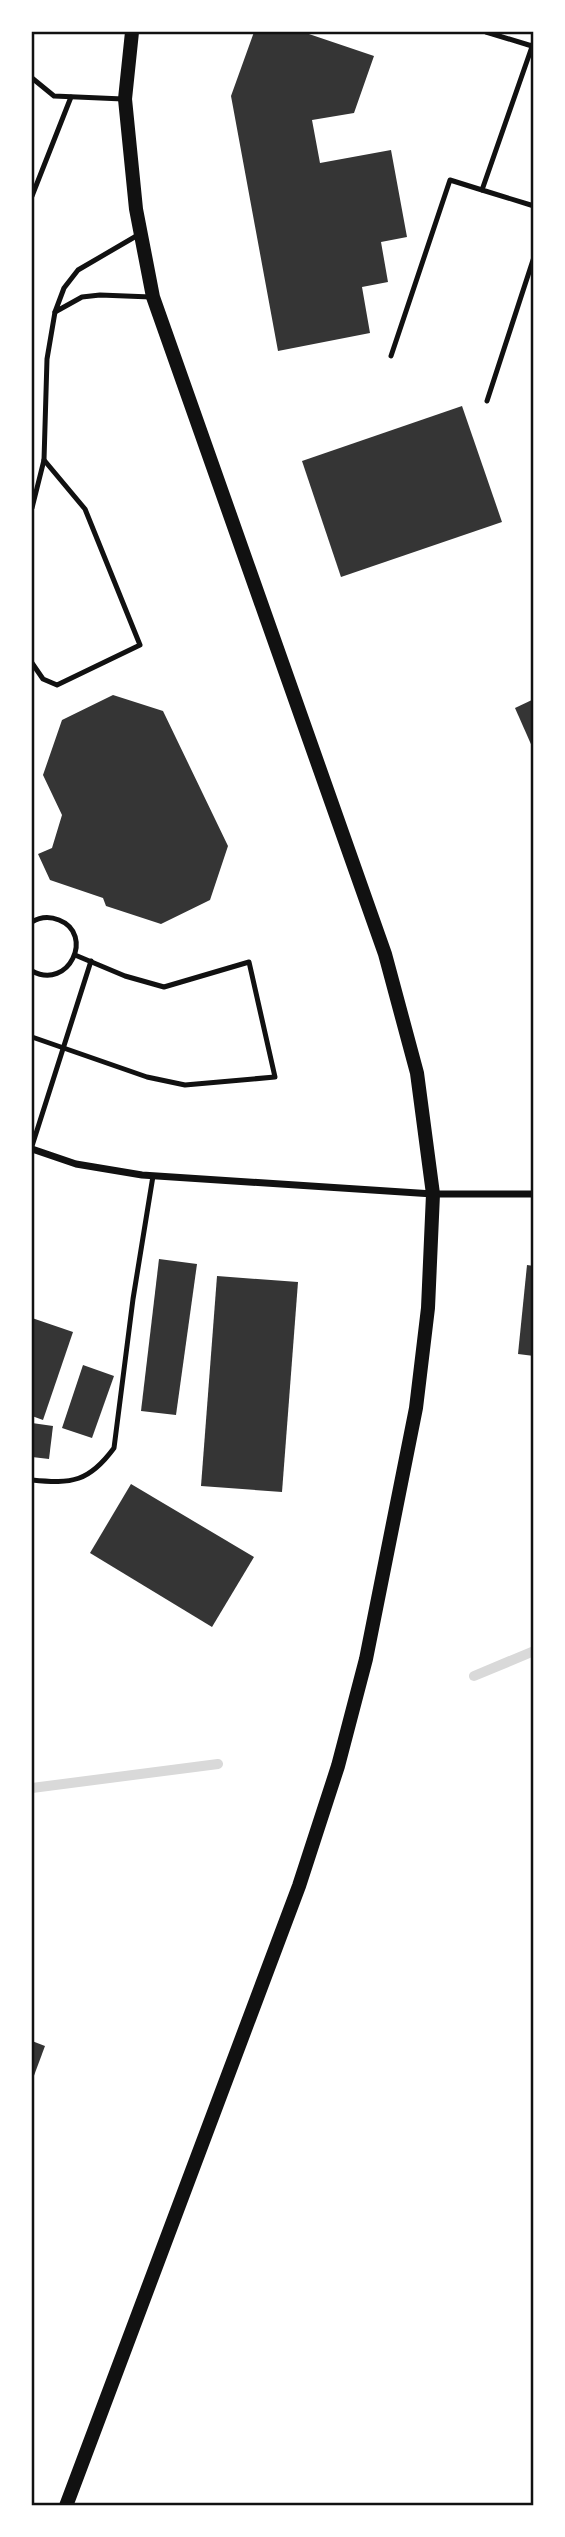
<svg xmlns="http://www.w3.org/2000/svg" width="565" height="2537" font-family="'Noto Sans',sans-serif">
  <rect width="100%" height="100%" fill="#fff"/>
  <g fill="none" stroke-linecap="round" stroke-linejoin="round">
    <g stroke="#d9d9d9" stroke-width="10">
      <path d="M 474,1676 L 534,1651"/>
      <path d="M 32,1788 L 218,1764"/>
    </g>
  </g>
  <g fill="#353535">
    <path d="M 254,32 L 303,32 L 374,56 L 354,113 L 312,120 L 320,163 L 391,150 L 407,237 L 381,242 L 388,282 L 362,287 L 370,333 L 278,351 L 231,96 Z"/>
    <path d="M 462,406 L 502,522 L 341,577 L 302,461 Z"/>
    <path d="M 113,695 L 163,711 L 228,846 L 210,900 L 161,924 L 106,906 L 103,898 L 50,880 L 38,854 L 52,848 L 62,815 L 43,775 L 62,720 Z"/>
    <path d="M 534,699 L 534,751 L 515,708 Z"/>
    <path d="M 159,1259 L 197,1264 L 176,1415 L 141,1411 Z"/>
    <path d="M 527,1265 L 534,1266 L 534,1356 L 518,1354 Z"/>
    <path d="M 217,1276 L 298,1282 L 282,1492 L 201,1486 Z"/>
    <path d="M 32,1318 L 73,1332 L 43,1420 L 32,1416 Z"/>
    <path d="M 83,1365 L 114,1376 L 92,1438 L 62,1428 Z"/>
    <path d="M 32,1423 L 53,1426 L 49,1459 L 32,1457 Z"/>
    <path d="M 131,1484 L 254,1557 L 212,1627 L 90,1553 Z"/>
    <path d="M 32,2041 L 45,2046 L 32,2081 Z"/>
  </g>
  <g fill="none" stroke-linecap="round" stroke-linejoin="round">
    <g stroke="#111" stroke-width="5">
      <path d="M 486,32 L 532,46"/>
      <path d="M 534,41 L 482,190 L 534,206"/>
      <path d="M 32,78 L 54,96 L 123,99"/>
      <path d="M 32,196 L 71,97"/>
      <path d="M 138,235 L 78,270 L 64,288 L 55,312 L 82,297 L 100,295 L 151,297"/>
      <path d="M 391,356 L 450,180 L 482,190"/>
      <path d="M 487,401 L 534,257"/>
      <path d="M 32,508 L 44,460 L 47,359 L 55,312"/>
      <path d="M 32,663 L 43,679 L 57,685 L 140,645 L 85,509 L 44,460"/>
      <path d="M 32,922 C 40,917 49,916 59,920 C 95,934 69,991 32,971"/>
      <path d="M 32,1037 L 147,1077 L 185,1085 L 275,1077 L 249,962 L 164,987 L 125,976 L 75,955"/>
      <path d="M 32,1146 L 91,961"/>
      <path d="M 32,1480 C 72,1484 89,1482 114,1448 L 133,1299 L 153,1176"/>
    </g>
    <path stroke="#111" stroke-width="7" d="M 32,1149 L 76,1164 L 142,1175 L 433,1194 L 534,1194"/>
    <path stroke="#111" stroke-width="14" d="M 66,2506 L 299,1886 L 338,1766 L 366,1659 L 416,1408 L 428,1308 L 433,1194 L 417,1073 L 385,954 L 153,297 L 136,209 L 125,99 L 132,32"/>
  </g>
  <rect width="565" height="2537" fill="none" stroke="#ffffff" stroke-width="66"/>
  <rect x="33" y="33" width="499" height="2471" fill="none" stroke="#111" stroke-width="2.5"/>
</svg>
